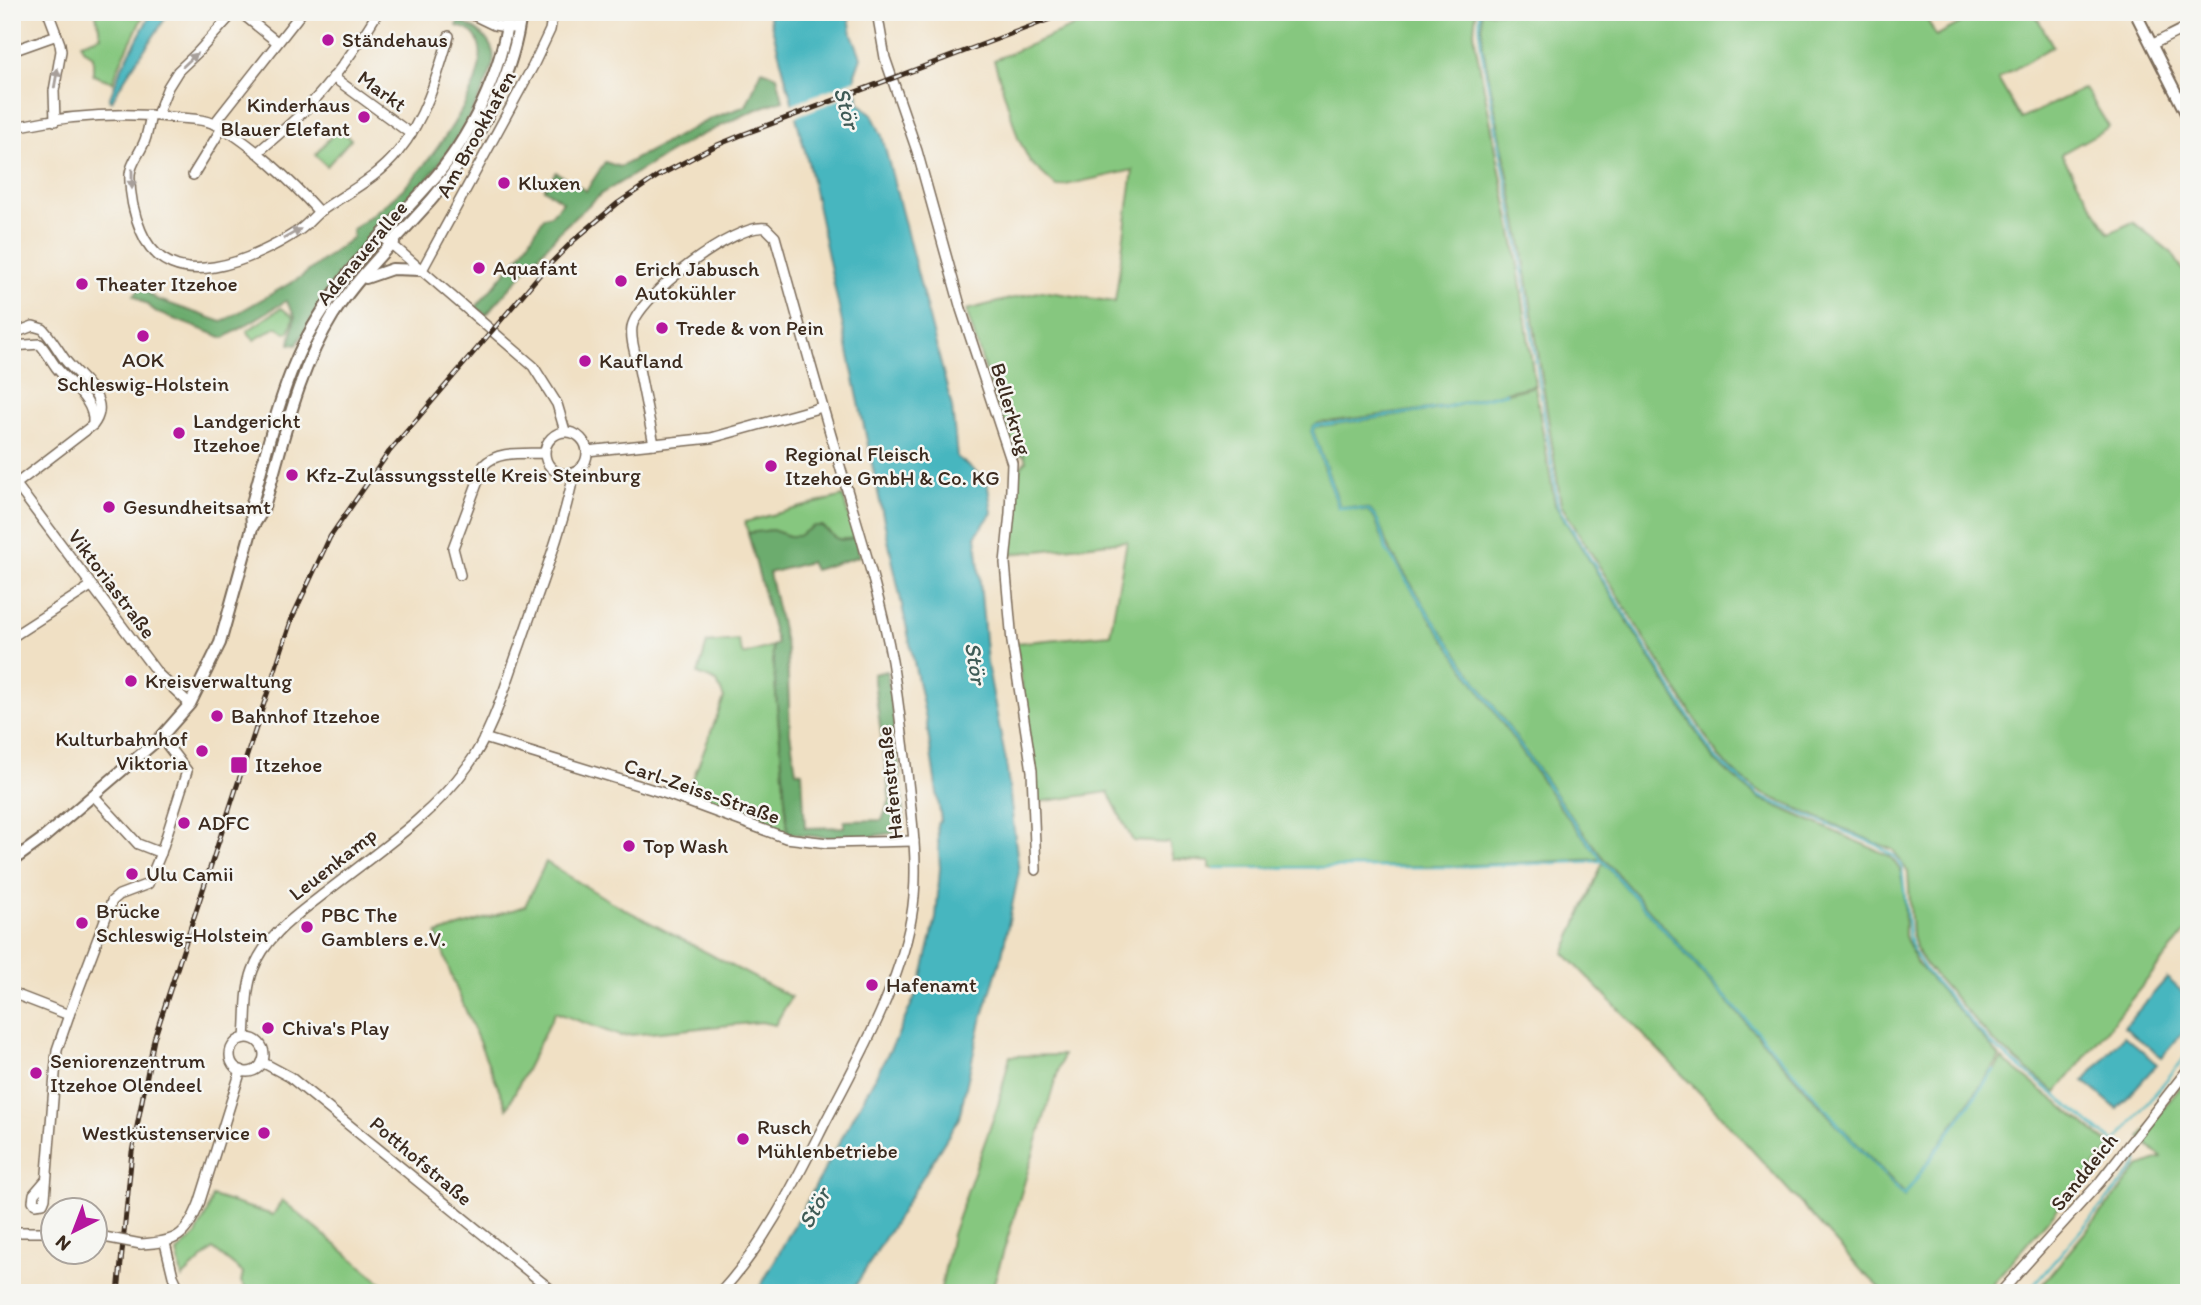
<svg xmlns="http://www.w3.org/2000/svg" width="2201" height="1305" font-family="Itim,sans-serif">
  <rect width="100%" height="100%" fill="#f6f6f2"/>
  <filter id="ink" filterUnits="userSpaceOnUse"><feTurbulence type="fractalNoise" baseFrequency=".0143" numOctaves="2"/><feDisplacementMap in="SourceGraphic" scale="14" xChannelSelector="R" yChannelSelector="G"/><feConvolveMatrix kernelMatrix="1 2 1 2 8 2 1 2 1" color-interpolation-filters="sRGB"/></filter>
  <filter id="wash" filterUnits="userSpaceOnUse"><feTurbulence type="fractalNoise" baseFrequency=".00686" numOctaves="4" result="noise"/><feDisplacementMap in="SourceGraphic" scale="28" xChannelSelector="R" yChannelSelector="G"/><feGaussianBlur stdDeviation="1.57" result="paint"/><feColorMatrix in="noise" values="0 0 0 0 0 0 0 0 0 0 0 0 0 0 0 0 0 1.4 0 .05"/><feComposite in="paint" operator="in"/></filter>
  <g filter="url(#wash)">
    <rect width="100%" height="100%" fill="#f0e0c4"/>
    <g fill="#86c77f" stroke="#60784e" stroke-width="2">
      <path d="M 97,12 L 145,12 L 118,68 L 113,82 L 93,75 L 93,56 L 83,49 L 81,43 L 101,36 L 96,15 Z"/>
      <path d="M 1108,12 L 1476,12 L 1474,31 L 1476,47 L 1516,253 L 1535,385 L 1443,407 L 1319,423 L 1313,426 L 1311,431 L 1338,507 L 1368,511 L 1376,521 L 1386,549 L 1431,620 L 1562,810 L 1601,859 L 1455,866 L 1210,868 L 1210,862 L 1173,859 L 1169,843 L 1133,841 L 1108,792 L 1038,802 L 1016,643 L 1110,634 L 1127,541 L 1010,554 L 1015,485 L 1018,470 L 1026,461 L 1024,455 L 1012,454 L 966,310 L 1042,291 L 1115,302 L 1133,170 L 1057,187 L 1030,162 L 1018,138 L 994,60 Z"/>
      <path d="M 1481,12 L 1923,12 L 1936,36 L 1981,12 L 2034,12 L 2053,46 L 1998,79 L 2021,119 L 2085,88 L 2109,127 L 2061,154 L 2109,233 L 2133,222 L 2172,253 L 2189,280 L 2189,928 L 2056,1093 L 1993,1041 L 1929,969 L 1916,950 L 1912,935 L 1908,872 L 1893,850 L 1761,793 L 1736,774 L 1718,756 L 1561,505 L 1523,252 L 1483,47 Z"/>
      <path d="M 338,128 L 351,139 L 327,166 L 315,155 Z"/>
      <path d="M 281,308 L 294,317 L 289,332 L 285,333 L 277,327 L 254,340 L 247,331 Z"/>
      <path d="M 1535,386 L 1555,505 L 1713,759 L 1758,798 L 1890,856 L 1900,870 L 1904,889 L 1905,935 L 1916,962 L 2000,1057 L 1905,1194 L 1843,1129 L 1604,859 L 1565,808 L 1433,619 L 1388,547 L 1378,520 L 1370,509 L 1340,506 L 1313,430 L 1315,427 L 1443,409 Z"/>
      <path d="M 843,496 L 855,538 C 834,542 836,537 822,526 L 814,526 L 799,536 L 789,536 L 772,530 L 748,533 L 745,522 Z"/>
      <path d="M 738,640 L 743,655 L 772,646 L 788,833 L 687,794 L 724,698 L 717,682 L 698,674 L 707,643 Z"/>
      <path d="M 546,862 L 611,902 L 791,997 L 775,1025 L 761,1022 L 620,1036 L 555,1012 L 507,1108 L 452,978 L 437,934 L 525,906 Z"/>
      <path d="M 1603,862 L 1847,1136 L 1904,1197 L 2002,1059 L 2112,1146 L 1984,1293 L 1886,1293 L 1861,1270 L 1702,1095 L 1564,953 Z"/>
      <path d="M 1063,1055 L 991,1293 L 940,1293 L 952,1234 L 998,1105 L 1010,1056 Z"/>
      <path d="M 2189,1076 L 2189,1293 L 2035,1293 L 2139,1167 L 2162,1158 L 2140,1138 Z"/>
      <path d="M 212,1196 L 273,1215 L 282,1200 L 394,1293 L 249,1293 L 241,1282 L 243,1273 L 213,1249 L 182,1278 L 177,1252 L 196,1235 L 207,1213 Z"/>
    </g>
    <g fill="#6cac6e" stroke="#546b46" stroke-width="2">
      <path d="M 458,21 C 474,27 488,36 493,52 C 496,63 488,78 484,88 C 457,145 420,194 374,238 C 368,244 359,248 354,254 C 330,282 314,314 297,345 L 290,344 L 295,316 L 286,301 L 224,338 L 158,313 L 134,295 L 141,287 L 156,299 L 222,322 L 301,277 L 353,237 L 352,230 C 370,216 390,202 406,186 C 431,160 500,71 475,36 C 471,30 463,28 457,26 Z"/>
      <path d="M 762,70 L 777,76 L 783,100 L 757,109 L 693,139 L 601,194 L 563,228 L 486,315 L 476,307 L 521,254 L 544,217 L 551,215 L 563,202 L 544,189 L 556,172 L 586,191 L 605,162 L 620,167 L 710,119 L 746,106 Z"/>
      <path d="M 814,526 L 822,526 C 836,538 834,542 855,538 L 860,556 L 814,570 L 810,562 L 769,573 L 787,651 L 790,733 L 796,771 L 802,772 L 805,828 L 844,827 L 844,821 L 882,820 L 890,800 L 873,674 L 887,671 L 896,736 L 891,736 L 891,741 L 897,741 L 904,822 L 898,832 C 861,840 825,839 788,833 L 772,646 L 777,644 L 748,533 L 772,530 L 789,536 L 798,536 Z"/>
    </g>
    <g fill="#47b6bf" stroke="#41706e" stroke-width="2">
      <path d="M 152,12 L 169,12 C 151,43 128,69 112,101 L 109,100 L 121,69 Z"/>
      <path d="M 768,12 L 848,12 L 852,34 L 861,57 L 855,74 L 859,103 L 872,114 L 882,136 L 952,407 L 957,457 L 987,480 L 992,513 L 976,535 L 987,663 L 1006,762 L 1019,872 L 1002,955 L 980,1025 L 959,1118 L 851,1293 L 757,1293 L 896,1039 L 920,985 L 936,918 L 940,868 L 937,824 L 941,820 L 926,719 L 808,162 Z"/>
      <path d="M 2167,978 L 2189,998 L 2189,1025 L 2162,1057 L 2124,1027 Z"/>
      <path d="M 2124,1036 L 2157,1064 L 2117,1109 L 2084,1081 Z"/>
    </g>
    <path fill="#f0e0c4" d="M 859,78 L 861,91 L 792,118 L 789,105 Z"/>
    <g fill="none" stroke-linecap="round" stroke-linejoin="round">
      <g stroke="#47b6bf" stroke-width="2.5">
        <path d="M 1479,12 L 1481,48 L 1520,253 L 1558,507 L 1715,758 L 1759,796 L 1877,845 L 1894,856 L 1902,868 L 1909,937 L 1913,951 L 1926,971 L 1991,1044 L 2115,1143 L 2189,1052"/>
        <path d="M 1506,393 L 1443,408 L 1314,426 L 1312,431 L 1339,507 L 1369,510 L 1378,521 L 1386,549 L 1432,619 L 1564,809 L 1603,861 L 1642,905 L 1817,1098 L 1847,1135 L 1904,1196 L 1994,1070"/>
        <path d="M 1215,868 L 1455,867 L 1603,861"/>
        <path d="M 2027,1293 L 2136,1166 L 2138,1162 L 2136,1158"/>
      </g>
    </g>
  </g>
  <g filter="url(#ink)">
    <g fill="none" stroke-linecap="round" stroke-linejoin="round">
      <defs>
        <g id="minor">
          <path d="M 48,12 L 60,44 L 61,51 L 54,91 L 55,121"/>
          <path d="M 240,12 L 277,42"/>
          <path d="M 482,12 L 514,18"/>
          <path d="M 877,12 L 885,58 L 917,151 L 961,309 L 1012,463 L 1010,513 L 1005,563 L 1012,642 L 1032,771 L 1036,870"/>
          <path d="M 469,13 L 494,25 L 513,28"/>
          <path d="M 2153,44 L 2189,26"/>
          <path d="M 12,51 L 57,35"/>
          <path d="M 333,77 L 411,134"/>
          <path d="M 151,115 C 149,123 148,132 145,140 C 141,152 131,162 130,174 C 129,193 134,215 141,231 C 169,299 256,259 298,231 C 306,226 311,219 318,213 C 344,194 378,178 398,152 C 425,119 437,77 449,36"/>
          <path d="M 157,115 L 168,87 L 178,71 L 198,52 L 234,12"/>
          <path d="M 214,124 L 302,12"/>
          <path d="M 20,126 C 72,115 128,112 180,118 C 191,119 202,119 212,123 C 245,136 296,186 319,212"/>
          <path d="M 257,153 C 273,139 290,125 306,109 C 334,80 357,47 378,12"/>
          <path d="M 193,175 L 222,128"/>
          <path d="M 382,236 L 533,366 L 557,404 L 565,431"/>
          <path d="M 422,270 L 533,66 L 550,30 L 553,12"/>
          <path d="M 12,334 L 33,326 L 43,329 C 52,339 58,350 66,361 C 80,379 113,399 93,425 L 16,484"/>
          <path d="M 12,346 L 40,344 C 46,351 51,360 56,367 C 69,384 95,400 93,423"/>
          <circle cx="566" cy="453" r="21"/>
          <path d="M 654,444 C 649,419 644,394 639,369 C 636,356 630,340 632,327 C 638,296 736,222 766,228 L 775,237 C 795,308 814,379 835,449 C 855,519 879,589 892,661 C 898,698 902,736 907,773 C 912,821 920,870 911,919 C 899,987 858,1060 826,1121 C 796,1180 766,1243 720,1293"/>
          <path d="M 587,451 L 711,438 L 822,407"/>
          <path d="M 12,479 L 158,674 L 190,704"/>
          <path d="M 460,575 L 453,548 L 484,465 C 498,450 525,454 544,453"/>
          <path d="M 12,637 L 91,586"/>
          <path d="M 484,738 L 667,794 L 786,838 L 828,843 L 914,841"/>
          <path d="M 93,795 L 138,844 L 161,853 L 187,771 L 161,737"/>
          <path d="M 12,993 L 69,1015 L 112,901 L 119,895 L 148,884 L 161,853"/>
          <path d="M 245,1038 C 247,1016 245,991 253,970 C 266,935 297,915 325,893 C 374,854 430,818 467,767 C 493,731 505,686 520,645 C 539,589 562,532 574,473"/>
          <circle cx="247" cy="1055" r="17"/>
          <path d="M 262,1062 L 290,1077 L 555,1293"/>
          <path d="M 46,1180 L 34,1194 L 33,1201 L 35,1204 L 43,1203 L 45,1198 L 57,1050 L 69,1015"/>
          <path d="M 12,1232 L 52,1232"/>
          <path d="M 165,1243 L 173,1276 L 181,1293"/>
          <path d="M 141,1244 C 176,1242 186,1237 199,1204 L 241,1070"/>
          <path d="M 2000,1293 L 2099,1183 L 2189,1068"/>
        </g>
        <g id="major">
          <path d="M 2135,12 L 2189,119"/>
          <path d="M 366,278 L 392,269 L 422,270"/>
          <path d="M 252,528 L 251,507 C 265,457 277,403 298,355 C 308,333 322,311 336,291 C 361,252 399,219 430,183 C 470,139 502,72 509,12"/>
          <path d="M 12,861 L 41,840 L 161,737 L 190,704 L 220,643 L 252,528 L 263,510 C 283,444 296,374 333,315 C 361,272 400,236 433,198 C 475,149 514,77 521,12"/>
        </g>
      </defs>
      <use href="#minor" stroke="#7a6a58" stroke-width="12"/>
      <use href="#major" stroke="#7a6a58" stroke-width="14"/>
      <use href="#minor" stroke="#fff" stroke-width="9"/>
      <use href="#major" stroke="#fff" stroke-width="10"/>
      <defs>
        <path id="rail" d="M 118,1293 L 132,1152 L 154,1039 L 292,618 L 330,537 L 389,452 L 542,272 L 573,241 L 618,203 L 658,176 L 715,146 L 744,134 L 1069,12"/>
      </defs>
      <use href="#rail" stroke="#3b2a1e" stroke-width="5"/>
      <use href="#rail" stroke="#f6f6f2" stroke-width="2.5" stroke-dasharray="8" stroke-linecap="butt"/>
      <defs>
        <path id="minor-bridge" d="M 104,1237 L 141,1244"/>
      </defs>
      <use href="#minor-bridge" stroke="#7a6a58" stroke-width="12" stroke-linecap="butt"/>
      <use href="#minor-bridge" stroke="#fff" stroke-width="9"/>
    </g>
    <defs><path id="oneway-solid" d="M-6-.8H1V-3.2L6.5 0L1 3.2V.8H-6Z" transform="scale(1.75)"/></defs>
    <g fill="#a79f9a">
      <use href="#oneway-solid" transform="translate(190 60) rotate(-43)"/>
      <use href="#oneway-solid" transform="translate(56 78) rotate(-80)"/>
      <use href="#oneway-solid" transform="translate(132 179) rotate(90)"/>
      <use href="#oneway-solid" transform="translate(292 234) rotate(-30)"/>
    </g>
  </g>
  <g fill="#b5179e" stroke="#f6f6f2" stroke-width="2.5">
    <circle cx="328" cy="40" r="7"/>
    <circle cx="364" cy="117" r="7"/>
    <circle cx="504" cy="183" r="7"/>
    <circle cx="479" cy="268" r="7"/>
    <circle cx="621" cy="281" r="7"/>
    <circle cx="82" cy="284" r="7"/>
    <circle cx="662" cy="328" r="7"/>
    <circle cx="143" cy="336" r="7"/>
    <circle cx="585" cy="361" r="7"/>
    <circle cx="179" cy="433" r="7"/>
    <circle cx="771" cy="466" r="7"/>
    <circle cx="292" cy="475" r="7"/>
    <circle cx="109" cy="507" r="7"/>
    <circle cx="131" cy="681" r="7"/>
    <circle cx="217" cy="716" r="7"/>
    <circle cx="202" cy="751" r="7"/>
    <rect x="230" y="756" width="18" height="18" rx="3.5"/>
    <circle cx="184" cy="823" r="7"/>
    <circle cx="629" cy="846" r="7"/>
    <circle cx="132" cy="874" r="7"/>
    <circle cx="82" cy="923" r="7"/>
    <circle cx="307" cy="927" r="7"/>
    <circle cx="872" cy="985" r="7"/>
    <circle cx="268" cy="1028" r="7"/>
    <circle cx="36" cy="1073" r="7"/>
    <circle cx="264" cy="1133" r="7"/>
    <circle cx="743" cy="1139" r="7"/>
  </g>
  <g text-anchor="middle" stroke-width="5" stroke-linejoin="round" paint-order="stroke">
    <g font-size="21" fill="#3b2a1e" stroke="#f6f6f2" text-anchor="start">
      <text x="342" y="47">Ständehaus</text>
      <text x="350" y="112" text-anchor="end">Kinderhaus<tspan x="350" dy="24">Blauer Elefant</tspan></text>
      <text x="518" y="190">Kluxen</text>
      <text x="493" y="275">Aquafant</text>
      <text x="635" y="276">Erich Jabusch<tspan x="635" dy="24">Autokühler</tspan></text>
      <text x="96" y="291">Theater Itzehoe</text>
      <text x="676" y="335">Trede &amp; von Pein</text>
      <text x="143" y="367" text-anchor="middle">AOK<tspan x="143" dy="24">Schleswig-Holstein</tspan></text>
      <text x="599" y="368">Kaufland</text>
      <text x="193" y="428">Landgericht<tspan x="193" dy="24">Itzehoe</tspan></text>
      <text x="785" y="461">Regional Fleisch<tspan x="785" dy="24">Itzehoe GmbH &amp; Co. KG</tspan></text>
      <text x="306" y="482">Kfz-Zulassungsstelle Kreis Steinburg</text>
      <text x="123" y="514">Gesundheitsamt</text>
      <text x="145" y="688">Kreisverwaltung</text>
      <text x="231" y="723">Bahnhof Itzehoe</text>
      <text x="188" y="746" text-anchor="end">Kulturbahnhof<tspan x="188" dy="24">Viktoria</tspan></text>
      <text x="255" y="772">Itzehoe</text>
      <text x="198" y="830">ADFC</text>
      <text x="643" y="853">Top Wash</text>
      <text x="146" y="881">Ulu Camii</text>
      <text x="96" y="918">Brücke<tspan x="96" dy="24">Schleswig-Holstein</tspan></text>
      <text x="321" y="922">PBC The<tspan x="321" dy="24">Gamblers e.V.</tspan></text>
      <text x="886" y="992">Hafenamt</text>
      <text x="282" y="1035">Chiva's Play</text>
      <text x="50" y="1068">Seniorenzentrum<tspan x="50" dy="24">Itzehoe Olendeel</tspan></text>
      <text x="757" y="1134">Rusch<tspan x="757" dy="24">Mühlenbetriebe</tspan></text>
      <text x="250" y="1140" text-anchor="end">Westküstenservice</text>
    </g>
    <g font-size="21" fill="#3b2a1e" stroke="#f6f6f2">
      <text transform="translate(382 91) rotate(36)" y="7">Markt</text>
      <text transform="translate(476 134) rotate(-61)" y="7">Am Brookhafen</text>
      <text transform="translate(362 253) rotate(-50)" y="7">Adenauerallee</text>
      <text transform="translate(1011 409) rotate(73)" y="7">Bellerkrug</text>
      <text transform="translate(112 584) rotate(53)" y="7">Viktoriastraße</text>
      <text transform="translate(890 783) rotate(-96)" y="7">Hafenstraße</text>
      <text transform="translate(702 791) rotate(19)" y="7">Carl-Zeiss-Straße</text>
      <text transform="translate(333 864) rotate(-38)" y="7">Leuenkamp</text>
      <text transform="translate(421 1161) rotate(40)" y="7">Potthofstraße</text>
      <text transform="translate(2084 1172) rotate(-51)" y="7">Sanddeich</text>
    </g>
    <g font-size="23" font-style="italic" fill="#3f5b56" stroke="#f6f6f2">
      <text transform="translate(847 108) rotate(74)" y="8">Stör</text>
      <text transform="translate(976 663) rotate(81)" y="8">Stör</text>
      <text transform="translate(814 1208) rotate(-61)" y="8">Stör</text>
    </g>
  </g>
  <rect width="2201" height="1305" fill="none" stroke="#f6f6f2" stroke-width="42"/>
  <g transform="translate(74 1231) rotate(222)"><circle r="33" fill="#f6f6f2" stroke="#aba49d" stroke-width="2"/>
  <path d="M0-5L12 26L0 18L-12 26Z" fill="#b5179e"/>
  <text y="-10" font-size="19" font-weight="bold" text-anchor="middle" fill="#3b2a1e">N</text>
  </g>
</svg>
